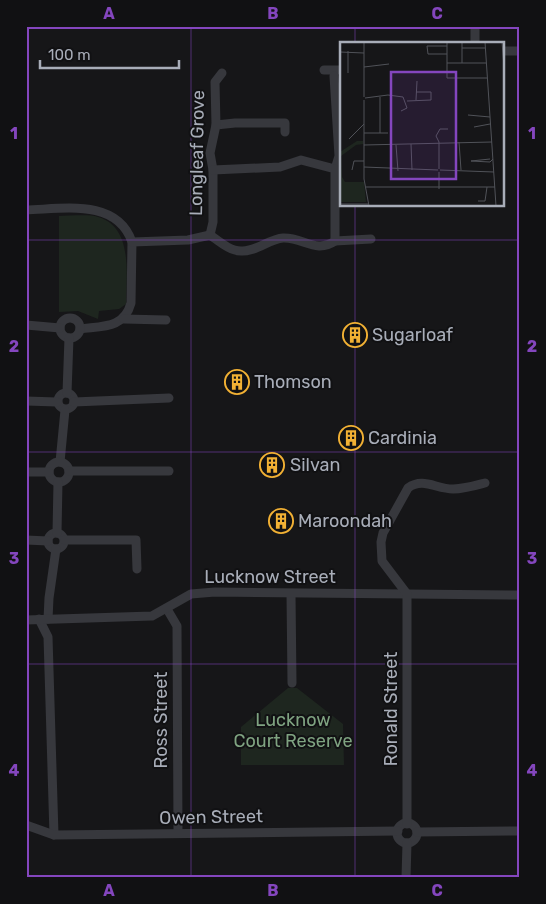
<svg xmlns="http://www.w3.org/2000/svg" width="546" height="904" font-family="Rubik,sans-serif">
  <rect width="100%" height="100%" fill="#161618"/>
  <g fill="#1e261f">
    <path d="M 59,216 C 70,216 89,214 98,217 C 134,227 126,277 126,304 L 119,309 L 99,311 L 98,319 L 78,311 L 59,312 Z"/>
    <path d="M 288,688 L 297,688 L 343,724 L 344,765 L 241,765 L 241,727 Z"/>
  </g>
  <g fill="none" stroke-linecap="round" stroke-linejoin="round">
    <g stroke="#37383d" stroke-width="9">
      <path d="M 475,26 L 475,44"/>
      <path d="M 502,51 L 520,51"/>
      <path d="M 324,70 L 341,70"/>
      <path d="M 334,76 L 339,156 L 335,169"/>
      <path d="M 216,125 L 235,123 L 285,123 L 285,132"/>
      <path d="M 26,210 C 63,209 117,198 132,242 L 131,303 C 124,329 102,326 80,329"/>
      <path d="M 210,235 L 213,222 L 213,170 L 210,153 L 216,125 L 215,82 L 222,73"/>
      <path d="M 335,241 L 371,239"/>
      <path d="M 132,242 L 188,240 L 210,235 C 220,242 230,251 241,251 C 256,252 269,239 283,238 C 303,237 316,254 335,241 L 335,169 L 301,160 L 280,167 L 213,170"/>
      <circle cx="70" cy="328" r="10"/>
      <path d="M 124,319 L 166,320"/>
      <path d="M 26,325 L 60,328"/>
      <circle cx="66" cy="401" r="8"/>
      <path d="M 67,393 L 69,338"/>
      <path d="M 26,401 L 57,402"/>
      <path d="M 74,402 L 169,398"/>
      <path d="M 60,462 L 65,410"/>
      <circle cx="59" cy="472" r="10"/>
      <path d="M 69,471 L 169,471"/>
      <path d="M 26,472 L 49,472"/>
      <circle cx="56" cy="541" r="8"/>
      <path d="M 57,533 L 58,482"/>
      <path d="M 26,540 L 48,541"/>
      <path d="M 65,540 L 136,540 L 137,569"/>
      <path d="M 291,594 L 292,683"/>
      <path d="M 167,609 L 177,626 L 178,833"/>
      <path d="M 39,619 L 48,637 L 54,835"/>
      <path d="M 48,619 L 49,598 L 56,549"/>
      <path d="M 26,620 L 152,616 L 191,594 L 215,592 L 520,595"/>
      <circle cx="407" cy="833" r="10"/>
      <path d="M 407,824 L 407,594 L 382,561 L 381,542 L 383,533 L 408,488 C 423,477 436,489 453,489 C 464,489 474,486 485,483"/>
      <path d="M 26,825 L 54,835 L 398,831"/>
      <path d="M 417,832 L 520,831"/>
      <path d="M 406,878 L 407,843"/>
    </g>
  </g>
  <path fill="none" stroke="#8446be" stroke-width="1" stroke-opacity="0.55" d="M 191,26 L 191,878M 355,26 L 355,44M 355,205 L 355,878M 26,240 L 520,240M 26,452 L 520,452M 26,664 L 520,664"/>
  <defs>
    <symbol id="building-ring" viewBox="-11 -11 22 22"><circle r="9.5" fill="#111113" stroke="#f2b134" stroke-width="1.5"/><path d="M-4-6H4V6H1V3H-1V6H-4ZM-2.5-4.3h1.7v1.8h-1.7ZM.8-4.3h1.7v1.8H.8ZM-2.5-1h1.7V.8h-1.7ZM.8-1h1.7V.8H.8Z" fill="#f2b134"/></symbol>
  </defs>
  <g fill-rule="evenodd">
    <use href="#building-ring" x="341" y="321" width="28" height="28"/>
    <use href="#building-ring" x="223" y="368" width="28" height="28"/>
    <use href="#building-ring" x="337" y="424" width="28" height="28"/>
    <use href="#building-ring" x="258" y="451" width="28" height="28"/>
    <use href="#building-ring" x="267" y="507" width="28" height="28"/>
  </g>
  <g text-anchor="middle" stroke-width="4" stroke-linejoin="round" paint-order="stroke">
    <g font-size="18" fill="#a8adb8" stroke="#111113">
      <text transform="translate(197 153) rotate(-89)" y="6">Longleaf Grove</text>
      <text x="270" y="583">Lucknow Street</text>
      <text transform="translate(391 709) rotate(-90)" y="6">Ronald Street</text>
      <text transform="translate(161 720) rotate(-90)" y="6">Ross Street</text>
      <text transform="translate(211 817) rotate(-1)" y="6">Owen Street</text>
    </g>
    <g font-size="18" fill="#a8adb8" stroke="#111113" text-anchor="start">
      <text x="372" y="341">Sugarloaf</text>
      <text x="254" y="388">Thomson</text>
      <text x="368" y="444">Cardinia</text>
      <text x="290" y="471">Silvan</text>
      <text x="298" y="527">Maroondah</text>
    </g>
    <g font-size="18" fill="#7fa381" stroke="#111113">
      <text x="293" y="726">Lucknow<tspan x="293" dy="21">Court Reserve</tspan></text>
    </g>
  </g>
  <g transform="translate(340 42)">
    <rect width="164" height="164" fill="#161618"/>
    <path d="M 17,99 L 23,99 L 23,102 L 16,103 L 1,114 L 2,135 L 5,140 L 24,140 L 26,160 L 1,160 L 0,110 Z" fill="#1e261f"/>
    <path fill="none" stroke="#505258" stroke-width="1" d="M 107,0 L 107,36 L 147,36M 145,0 L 156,164M 162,0 L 164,25M 107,4 L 87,4 L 88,12 L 107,12M 122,6 L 145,6M 8,9 L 8,31M 0,10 L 24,11M 107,21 L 146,21M 122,21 L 122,0M 24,25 L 49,22M 24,55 L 24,0M 40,55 L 40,91M 25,56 L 48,53 L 63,55 L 67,66 L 61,69M 24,58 L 24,137 L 29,164M 76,58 L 77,39M 67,59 L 91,58 L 91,50 L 76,50M 128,73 L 150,75M 134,85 L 150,82M 24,91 L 48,91M 9,97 L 24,82M 119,100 L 121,128M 71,102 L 72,128M 24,103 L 152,100M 56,103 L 58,129M 150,117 L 131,119 L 150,120 L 153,117M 24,125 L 98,128M 99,127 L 99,100 L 96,94 L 100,87 L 108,87M 12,128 L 14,119 L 24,119M 100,128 L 154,130M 26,145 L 155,145M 99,147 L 99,130M 138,159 L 145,159 L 147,145M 0,162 L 28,162M 46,164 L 75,164"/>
    <path fill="#8446be" fill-opacity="0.15" stroke="#8446be" stroke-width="2.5" d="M 51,30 L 116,30 L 116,137 L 51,137 Z"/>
    <rect width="164" height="164" fill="none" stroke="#a8adb8" stroke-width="2.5"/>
  </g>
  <rect width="546" height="904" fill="none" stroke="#111113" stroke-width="55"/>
  <path d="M40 60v8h139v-8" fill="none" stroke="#a8adb8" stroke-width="2.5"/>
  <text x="48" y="60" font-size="15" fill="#a8adb8" stroke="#111113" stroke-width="4" paint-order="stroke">100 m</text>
  <rect x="28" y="28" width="490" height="848" fill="none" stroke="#8446be" stroke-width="2"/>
  <g font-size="16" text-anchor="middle" font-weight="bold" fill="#8446be">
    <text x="109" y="19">A</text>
    <text x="273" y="19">B</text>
    <text x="437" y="19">C</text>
    <text x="14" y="139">1</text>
    <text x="532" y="139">1</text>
    <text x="14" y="352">2</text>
    <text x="532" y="352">2</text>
    <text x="14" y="564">3</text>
    <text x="532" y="564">3</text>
    <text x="14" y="776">4</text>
    <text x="532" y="776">4</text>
    <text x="109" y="896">A</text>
    <text x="273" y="896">B</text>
    <text x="437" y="896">C</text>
  </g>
</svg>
